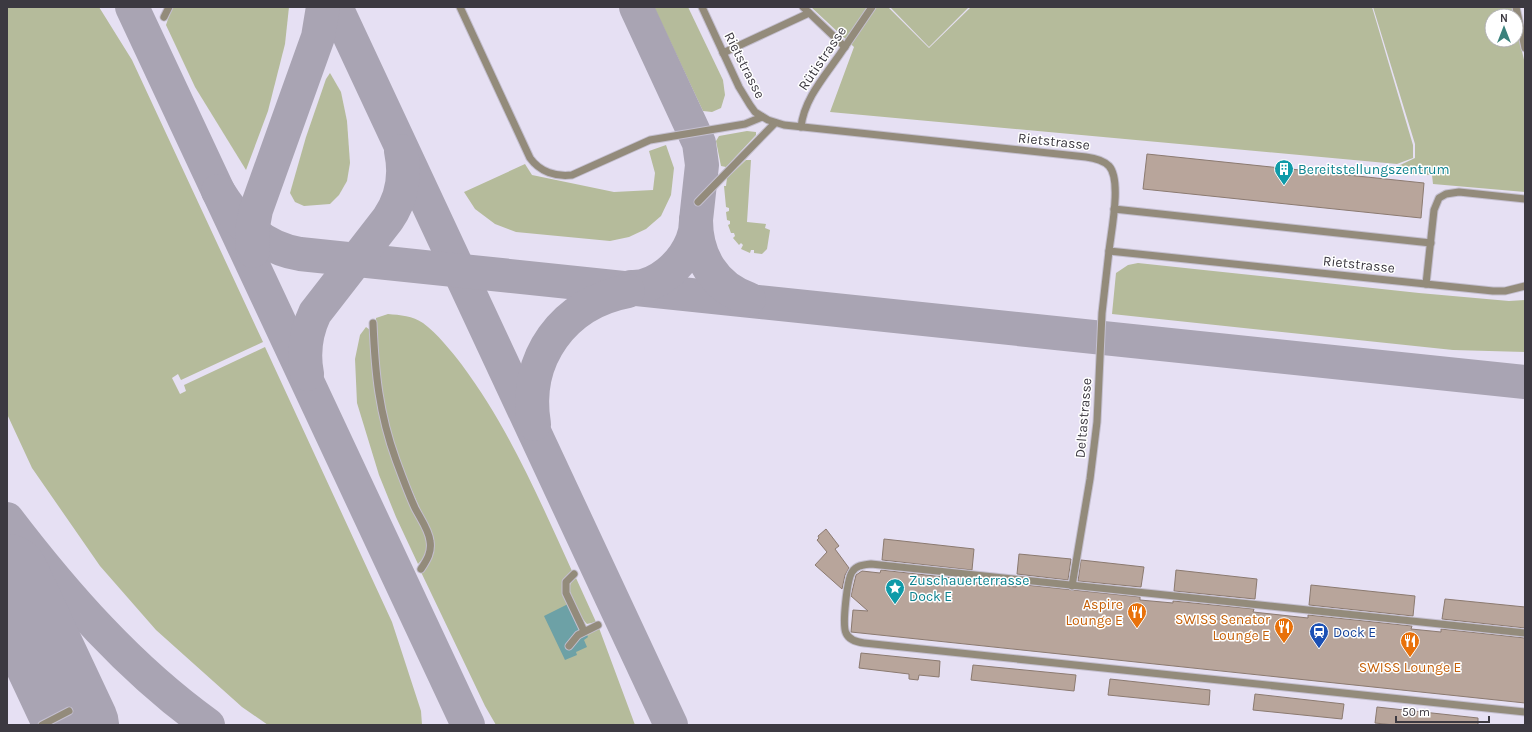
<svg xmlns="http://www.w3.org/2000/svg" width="1532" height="732" font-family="Karla,sans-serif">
  <rect width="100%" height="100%" fill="#e6e0f3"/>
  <g fill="#b5bb9b">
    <path d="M 7,7 L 99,7 L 132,60 L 263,342 L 181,380 L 178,374 L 172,378 L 180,394 L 186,391 L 184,385 L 265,347 L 392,622 L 421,711 L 422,725 L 268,725 L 242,707 L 156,630 L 100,566 L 32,468 L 7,414 Z"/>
    <path d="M 172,7 L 289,7 L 285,44 L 268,111 L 246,170 L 195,87 L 166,25 Z"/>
    <path d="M 654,7 L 688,7 L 723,80 L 725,95 L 721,108 L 712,112 L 703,111 Z"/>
    <path d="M 811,7 L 888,7 L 929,48 L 971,7 L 1372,7 L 1413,145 L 1413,158 L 1397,164 L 830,112 L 854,47 Z"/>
    <path d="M 890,7 L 969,7 L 929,47 Z"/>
    <path d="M 1373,7 L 1512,7 L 1514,16 L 1492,16 L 1492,40 L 1516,40 L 1516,26 L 1525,64 L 1525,192 L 1433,184 L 1432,175 L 1396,173 L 1398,166 L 1415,158 L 1415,144 Z"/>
    <path d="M 330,73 L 341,92 L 347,121 L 350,163 L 347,181 L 339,195 L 330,204 L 304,206 L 295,202 L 290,193 L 306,137 L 326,79 Z"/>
    <path d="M 747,131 L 756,132 L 756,135 L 726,167 L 721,166 L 716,141 L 719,136 Z"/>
    <path d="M 666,145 L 674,168 L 671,195 L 661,216 L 646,229 L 629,237 L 610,241 L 516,232 L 495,224 L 475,209 L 464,192 L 525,164 L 532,175 L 614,192 L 653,190 L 655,173 L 649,151 Z"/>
    <path d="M 746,160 L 751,160 L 747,222 L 766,224 L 765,228 L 770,230 L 767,249 L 762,254 L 754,253 L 754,250 L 751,250 L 750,253 L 741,249 L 743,245 L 741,243 L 739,245 L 733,238 L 735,236 L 734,233 L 731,233 L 728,225 L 730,224 L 730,221 L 727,220 L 726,212 L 729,211 L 729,208 L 726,207 L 724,186 L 726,186 L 727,178 Z"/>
    <path d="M 1138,263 L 1419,293 L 1509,301 L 1525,300 L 1525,352 L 1453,350 L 1112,314 L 1116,273 L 1128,265 Z"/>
    <path d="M 388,314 C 400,315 413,316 423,323 C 437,333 452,352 462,365 C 509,428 540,501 572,571 L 565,579 L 562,588 L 577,624 L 579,638 L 599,628 L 635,725 L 496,725 L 485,706 L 421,572 C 432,562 436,551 433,536 C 412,493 391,446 382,398 C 377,372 377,345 376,318 Z"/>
    <path d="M 366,327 L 370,330 L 374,384 L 382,423 L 428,543 C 427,553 425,557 418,564 L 396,517 L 379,475 L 357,403 L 355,359 L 360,335 Z"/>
    <path d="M 576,578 L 596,622 L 587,624 C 581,618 567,594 570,585 C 571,582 573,580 576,578 Z"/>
  </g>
  <path fill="#6da1a6" d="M 572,602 L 588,637 L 584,640 L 587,647 L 576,652 L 577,655 L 565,660 L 544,616 Z"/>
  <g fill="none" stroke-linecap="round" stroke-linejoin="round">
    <g stroke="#a9a4b3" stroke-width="34">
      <path d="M 132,7 L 468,725"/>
      <path d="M 336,7 L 671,725"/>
      <path d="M 636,7 L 699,143 L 702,165 L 696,220"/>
      <path d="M 218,191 C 237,222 262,248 300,254 L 1525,382"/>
      <path d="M 253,251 L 252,231 L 256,210 L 318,37 L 323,7"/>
      <path d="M 631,287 C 657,288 683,264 692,241 C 695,234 696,227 696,220 C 696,256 714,287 749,299"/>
      <path d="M 307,374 C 303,353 306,332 315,313 L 388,219 C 402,199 406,175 401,151"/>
      <path d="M 534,424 C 523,358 564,303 628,291"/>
      <path d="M 7,519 C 65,595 130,669 208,725"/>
    </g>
    <path stroke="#a9a4b3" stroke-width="84" d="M 7,576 L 77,725"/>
  </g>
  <g fill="#b8a59b" stroke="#8b7a70">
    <path d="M 1147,154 L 1424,183 L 1421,218 L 1143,189 Z"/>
    <path d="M 826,529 L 839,546 L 835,549 L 849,568 L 845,575 L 842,589 L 815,565 L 827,552 L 817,540 L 819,538 L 818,536 Z"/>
    <path d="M 884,539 L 974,549 L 972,570 L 882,560 Z"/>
    <path d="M 1019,554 L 1071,559 L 1068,580 L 1017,574 Z"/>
    <path d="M 1081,560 L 1144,567 L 1141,587 L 1078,581 Z"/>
    <path d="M 881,570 L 971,580 L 971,582 L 1016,587 L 1016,584 L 1140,597 L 1140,600 L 1173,603 L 1173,601 L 1254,609 L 1253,612 L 1308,618 L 1308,615 L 1412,626 L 1411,629 L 1441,632 L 1441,629 L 1525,638 L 1525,703 L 851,632 L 853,610 L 868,611 L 851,596 L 856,575 L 862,571 L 880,573 Z"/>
    <path d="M 1176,570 L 1257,579 L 1255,599 L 1174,591 Z"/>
    <path d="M 1311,585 L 1415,596 L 1413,616 L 1309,605 Z"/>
    <path d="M 1445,599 L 1525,607 L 1525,628 L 1442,619 Z"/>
    <path d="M 861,653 L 940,661 L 939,677 L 919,675 L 918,680 L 909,679 L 909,674 L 859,668 Z"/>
    <path d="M 973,665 L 1076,675 L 1074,691 L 971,680 Z"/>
    <path d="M 1110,679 L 1210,690 L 1209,705 L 1108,695 Z"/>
    <path d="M 1255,694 L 1344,704 L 1342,719 L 1253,710 Z"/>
    <path d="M 1377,707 L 1478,718 L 1478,725 L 1394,725 L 1375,723 Z"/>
  </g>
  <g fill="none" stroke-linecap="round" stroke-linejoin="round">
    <defs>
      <g id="service">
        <path d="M 460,7 L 530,158 C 540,172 556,177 572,175 L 650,140 L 745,124 L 762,117"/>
        <path d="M 702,7 L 739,87 L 750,105 L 755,112 L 768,120 L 784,125 L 1086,157 C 1094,158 1103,160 1109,166 C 1122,180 1111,232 1109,251 L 1493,291 L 1505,291 L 1525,286"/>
        <path d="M 803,7 L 845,47"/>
        <path d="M 1516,7 L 1525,48"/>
        <path d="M 164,17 L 169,7"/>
        <path d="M 723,53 L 809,13"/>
        <path d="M 801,127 C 804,99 825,76 840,54 C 851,38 861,23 872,7"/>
        <path d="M 698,202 L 775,123"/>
        <path d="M 1114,209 L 1431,243"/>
        <path d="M 1426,284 L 1434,210 L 1439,198 L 1446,194 L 1459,192 L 1525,199"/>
        <path d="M 373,323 C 375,373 379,413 396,460 C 402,476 408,493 415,508 C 420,518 429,530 430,541 C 432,552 427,560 421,569"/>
        <path d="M 574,574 L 566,582 L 566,593 L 584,631"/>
        <path d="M 1072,586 L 1090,479 L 1097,422 L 1102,313 L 1109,251"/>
        <path d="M 1525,633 L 871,564 C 863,565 857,565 852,572 C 847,580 842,625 846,633 C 849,640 856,642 864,643 L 1525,712"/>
        <path d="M 569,646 L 578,635 L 598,625"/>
        <path d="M 42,725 L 69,711"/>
      </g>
    </defs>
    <use href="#service" stroke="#c4bfcf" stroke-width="9"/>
    <use href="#service" stroke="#938b7b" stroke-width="7"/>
  </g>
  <defs>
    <symbol id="building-pin" viewBox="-11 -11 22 30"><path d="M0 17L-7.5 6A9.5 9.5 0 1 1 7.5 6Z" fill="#0f9aa8" stroke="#fff"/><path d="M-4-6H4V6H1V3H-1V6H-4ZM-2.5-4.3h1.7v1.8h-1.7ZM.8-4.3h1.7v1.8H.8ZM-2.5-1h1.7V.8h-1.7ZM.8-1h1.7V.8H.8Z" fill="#fff"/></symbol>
    <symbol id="sight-pin" viewBox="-11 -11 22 30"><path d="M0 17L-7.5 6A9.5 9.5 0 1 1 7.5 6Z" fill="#0f9aa8" stroke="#fff"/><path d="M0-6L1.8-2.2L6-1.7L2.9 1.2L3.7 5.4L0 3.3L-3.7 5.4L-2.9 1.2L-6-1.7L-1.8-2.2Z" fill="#fff"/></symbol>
    <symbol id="restaurant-pin" viewBox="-11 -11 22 30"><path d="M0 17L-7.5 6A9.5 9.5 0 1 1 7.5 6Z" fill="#e8710a" stroke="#fff"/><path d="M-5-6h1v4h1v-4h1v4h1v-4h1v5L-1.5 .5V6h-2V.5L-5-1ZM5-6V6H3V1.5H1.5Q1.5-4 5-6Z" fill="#fff"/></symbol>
    <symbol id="station-pin" viewBox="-11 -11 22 30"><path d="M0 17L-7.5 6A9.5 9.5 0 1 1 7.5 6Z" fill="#1a4fb4" stroke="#fff"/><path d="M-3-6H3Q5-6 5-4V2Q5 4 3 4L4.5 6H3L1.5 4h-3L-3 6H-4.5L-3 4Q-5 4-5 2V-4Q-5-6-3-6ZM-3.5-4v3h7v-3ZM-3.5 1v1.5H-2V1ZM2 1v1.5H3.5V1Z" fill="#fff"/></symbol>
  </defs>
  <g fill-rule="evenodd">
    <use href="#building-pin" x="1273" y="158" width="22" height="30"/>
    <use href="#sight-pin" x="884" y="577" width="22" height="30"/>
    <use href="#restaurant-pin" x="1126" y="601" width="22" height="30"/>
    <use href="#restaurant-pin" x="1273" y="616" width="22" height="30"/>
    <use href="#station-pin" x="1308" y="621" width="22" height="30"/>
    <use href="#restaurant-pin" x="1399" y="630" width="22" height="30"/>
  </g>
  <g text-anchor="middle" stroke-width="3" stroke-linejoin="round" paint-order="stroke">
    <g font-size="14" fill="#3c3941" stroke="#fff">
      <text transform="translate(822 58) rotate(-56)" y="5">Rütistrasse</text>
      <text transform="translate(745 65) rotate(63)" y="5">Rietstrasse</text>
      <text transform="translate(1054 141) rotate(6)" y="5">Rietstrasse</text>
      <text transform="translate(1359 264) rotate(6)" y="5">Rietstrasse</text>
      <text transform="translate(1083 418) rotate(-85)" y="5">Deltastrasse</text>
    </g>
    <g font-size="14" fill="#0d838f" stroke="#fff" text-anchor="start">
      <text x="1298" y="174">Bereitstellungszentrum</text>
      <text x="909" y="585">Zuschauerterrasse<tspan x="909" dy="16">Dock E</tspan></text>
    </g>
    <g font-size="14" fill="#c56008" stroke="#fff" text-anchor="end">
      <text x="1123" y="609">Aspire<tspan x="1123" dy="16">Lounge E</tspan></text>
      <text x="1270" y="624">SWISS Senator<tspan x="1270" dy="16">Lounge E</tspan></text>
      <text x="1410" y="672" text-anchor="middle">SWISS Lounge E</text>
    </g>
    <g font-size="14" fill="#164399" stroke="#fff" text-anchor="start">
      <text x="1333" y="637">Dock E</text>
    </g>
  </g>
  <rect width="1532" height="732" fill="none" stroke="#3c3941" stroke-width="16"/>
  <g transform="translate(1504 28)"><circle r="19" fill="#ffffff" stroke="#b1b0b3"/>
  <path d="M0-3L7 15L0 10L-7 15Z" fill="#3b827c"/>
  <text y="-6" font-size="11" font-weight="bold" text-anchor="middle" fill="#3c3941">N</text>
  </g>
  <path d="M1396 716v6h93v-6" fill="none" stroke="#3c3941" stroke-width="2"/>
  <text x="1402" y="716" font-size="12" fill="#3c3941" stroke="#ffffff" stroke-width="3" paint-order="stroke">50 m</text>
</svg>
